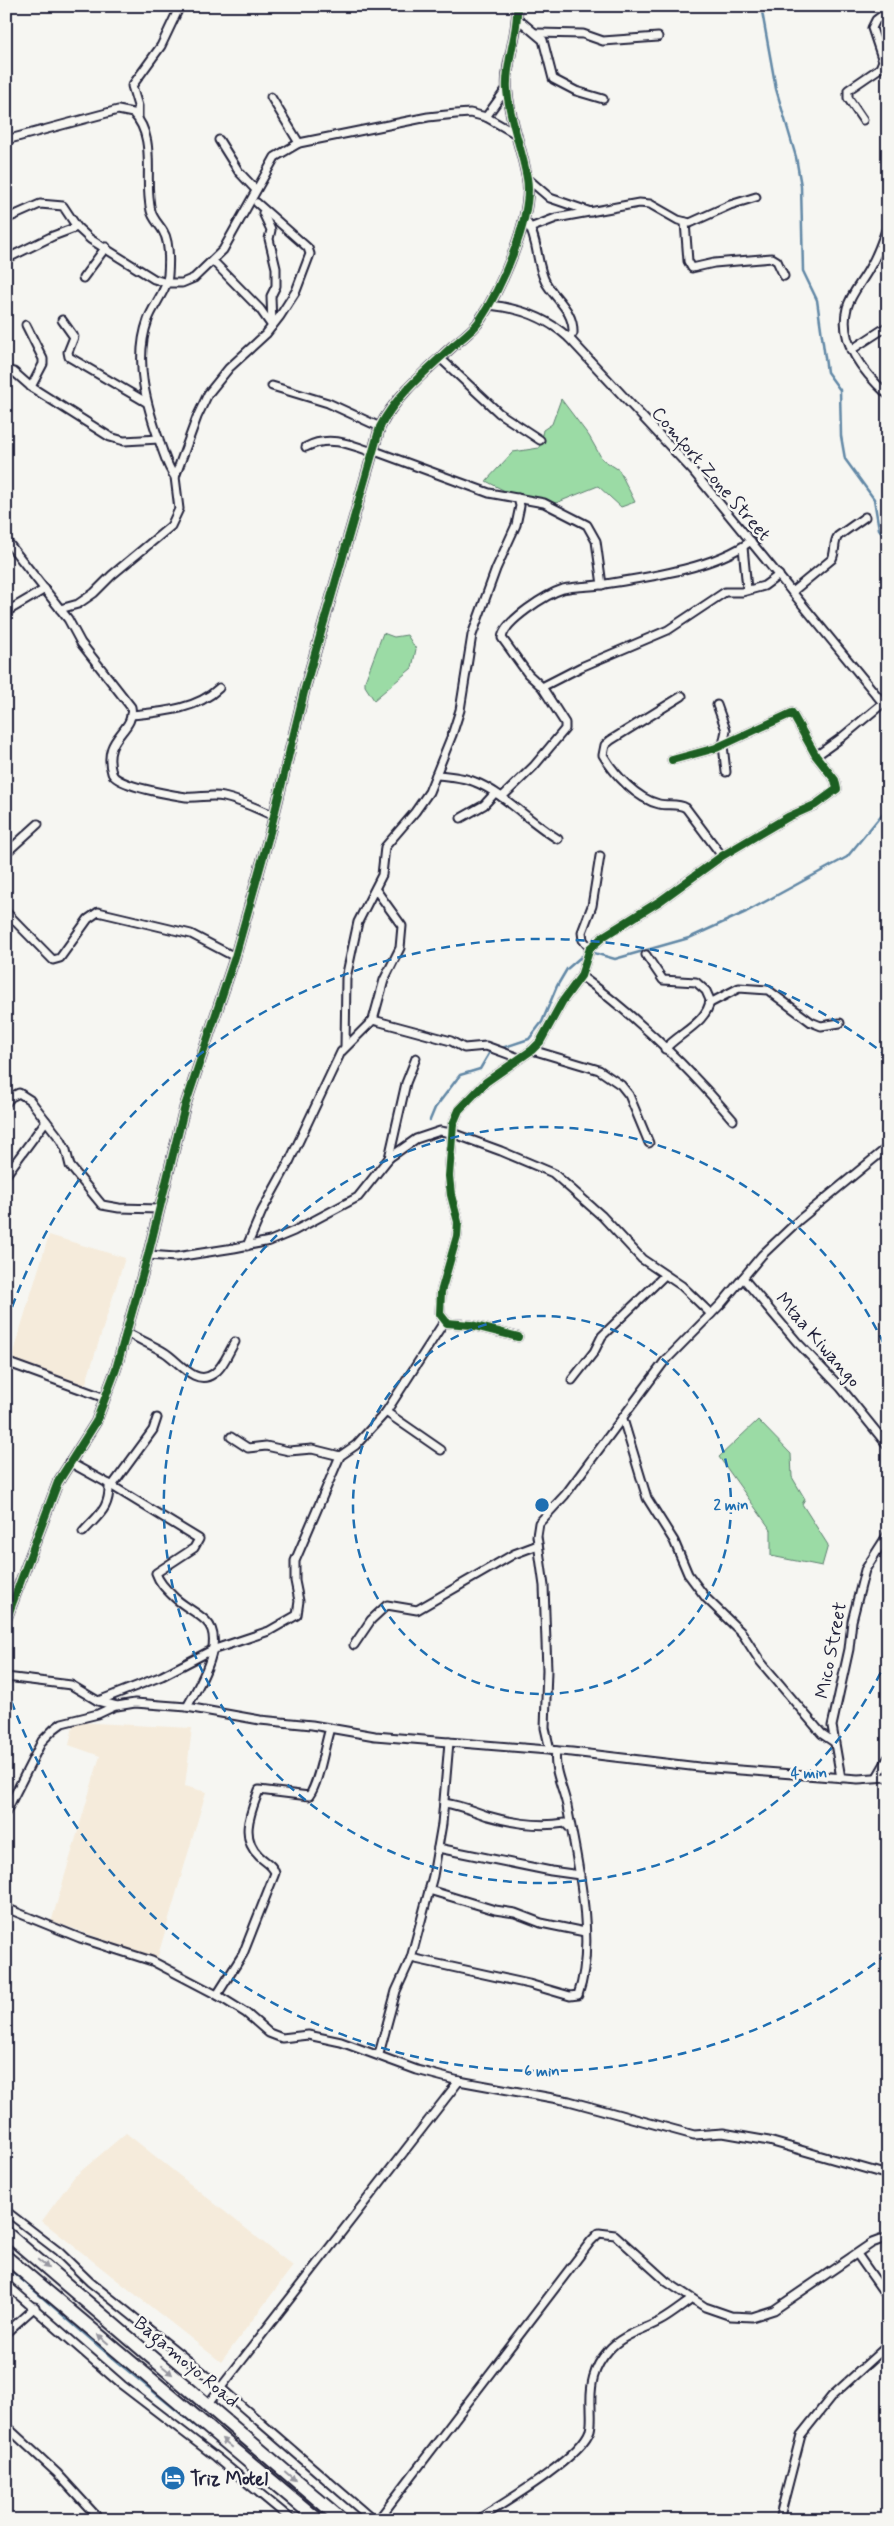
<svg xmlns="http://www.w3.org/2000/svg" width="894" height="2526" font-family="Mynerve,sans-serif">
  <rect width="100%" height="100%" fill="#f6f6f2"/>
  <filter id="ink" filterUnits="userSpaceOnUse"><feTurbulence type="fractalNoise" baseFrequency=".02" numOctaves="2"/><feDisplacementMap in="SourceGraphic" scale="10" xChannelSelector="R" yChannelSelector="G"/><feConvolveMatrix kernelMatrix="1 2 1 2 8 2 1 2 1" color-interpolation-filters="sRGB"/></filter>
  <g filter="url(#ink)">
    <g fill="#f5ebdb">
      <path d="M 49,1235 L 125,1258 L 84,1389 L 11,1359 Z"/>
      <path d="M 74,1722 L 192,1728 L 185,1786 L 206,1792 L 157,1959 L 55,1922 L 50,1926 L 100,1756 L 69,1745 Z"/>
      <path d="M 126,2133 L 293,2266 L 221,2362 L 42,2221 L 74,2177 Z"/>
    </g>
    <g fill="#9bdba5" stroke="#5e7e70">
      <path d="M 561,399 L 589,436 L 602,459 L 619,470 L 635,502 L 621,507 L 598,486 L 556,503 L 505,491 L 486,481 L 513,452 L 539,448 L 543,430 L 552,424 Z"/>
      <path d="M 383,633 L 394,637 L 407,635 L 416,649 L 412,668 L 374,700 L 365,686 L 365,681 Z"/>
      <path d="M 758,1420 L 791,1454 L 792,1477 L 805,1499 L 802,1504 L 828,1545 L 822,1566 L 771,1556 L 771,1530 L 719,1457 Z"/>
    </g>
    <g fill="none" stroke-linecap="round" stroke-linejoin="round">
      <g stroke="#6288a6" stroke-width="2.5">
        <path d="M 761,6 L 776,89 L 796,157 L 801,186 L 803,271 L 817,300 L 827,372 L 840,390 L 841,436 L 845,459 L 874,499 L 879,529 L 888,541"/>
        <path d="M 499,1049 L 529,1039 L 542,1022 L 557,986 L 567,969 L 582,956 L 594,953 L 615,959 L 689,938 L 746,912 L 847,857 L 888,807"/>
        <path d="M 430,1120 L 435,1108 L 460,1075 L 480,1069 L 490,1052 L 493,1051"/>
        <path d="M 6,2266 L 116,2361 L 202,2431"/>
        <path d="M 80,2288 L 201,2392"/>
        <path d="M 337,2508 L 351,2520"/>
      </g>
      <defs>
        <g id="minor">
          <path d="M 771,7 L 771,6"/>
          <path d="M 518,19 L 543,40 L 553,79 L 576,91 L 603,99"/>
          <path d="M 537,33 L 583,34 L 603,41 L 658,37"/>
          <path d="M 271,97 L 299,143"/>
          <path d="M 486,117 L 507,88"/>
          <path d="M 138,118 L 138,106 L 132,86 L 161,46 L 180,6"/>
          <path d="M 863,120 L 848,98 L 848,90 L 880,68 L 883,61 L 872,28 L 876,20 L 888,11"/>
          <path d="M 6,140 L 118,110 L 133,113 C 158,138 143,180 151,211 C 153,219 159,224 163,231 C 170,242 169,262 168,275 C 167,291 153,305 148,320 C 133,361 147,407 161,446 C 165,457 168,468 175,477"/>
          <path d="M 219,140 L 239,172 L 256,190"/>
          <path d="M 528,179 L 550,198 L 591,212"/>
          <path d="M 263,213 L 271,230 L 269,239 L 276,268 L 276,286 L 271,296 L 272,326"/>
          <path d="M 6,219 L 40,204 L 63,206 L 77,227 L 90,239 L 154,279 L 167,283 L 182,283 L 194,278 L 223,250 L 275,157 L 299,143 L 428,117 L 456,114 L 470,113 L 486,117 L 516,134"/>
          <path d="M 685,222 L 688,261 L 692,268 L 714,263 L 772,258 L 777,261 L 784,276"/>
          <path d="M 528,224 C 539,242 536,265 546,283 C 556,300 574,311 573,333 L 569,338"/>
          <path d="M 888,224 C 883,239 878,254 870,267 C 863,281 851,293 847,308 C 838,343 864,373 888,395"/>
          <path d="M 530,228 L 556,218 L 639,203 L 650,204 L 678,220 L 690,223 L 730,205 L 756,197"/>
          <path d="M 10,257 L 53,236 L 77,227"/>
          <path d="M 213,261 L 260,309 L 272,326"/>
          <path d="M 83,278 L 106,247"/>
          <path d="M 489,305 C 520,308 546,317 569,338 L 693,471 L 883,703"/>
          <path d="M 62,320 L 74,337 L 68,352 L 69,357 L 146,402"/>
          <path d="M 26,325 L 43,359 L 43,364 L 31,387"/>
          <path d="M 851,350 L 888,326"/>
          <path d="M 440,358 L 499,413 L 540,440"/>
          <path d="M 6,370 L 14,372 L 31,387 L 110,437 L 124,441 L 159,439"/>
          <path d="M 272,386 L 328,403 L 380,427"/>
          <path d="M 306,447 C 328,435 350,444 372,452"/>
          <path d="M 372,450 L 489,493 L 544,503 L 587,525 L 596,541 L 602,585"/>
          <path d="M 6,540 L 68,619 L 81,643 L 131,707 C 136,732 101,736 112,773 C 115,786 173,795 186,797 C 199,798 212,794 224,797 C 242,801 258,809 274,816"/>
          <path d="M 743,547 L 747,589"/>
          <path d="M 792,592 L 832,559 C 836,551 833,543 838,536 L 865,517"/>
          <path d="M 60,609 L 78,604 L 94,593 L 112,575 L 171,526 L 179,509 L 175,477 L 197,417 L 208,394 L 229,368 L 266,334 L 280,316 L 296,291 L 310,254 L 308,248 L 257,203"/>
          <path d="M 6,612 L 45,589"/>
          <path d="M 542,687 L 581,667 L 668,630 L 725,592 L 742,592 L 764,586 L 779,575"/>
          <path d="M 682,696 L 611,740 L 605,745 L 603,755 C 614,774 637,799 659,804 C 668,806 678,803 686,808 L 722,856"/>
          <path d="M 717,705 L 726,730 L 723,745 L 726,772"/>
          <path d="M 131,715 C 161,712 196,710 219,688"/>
          <path d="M 816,756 L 841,738 L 888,699"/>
          <path d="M 436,775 C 449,776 463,777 475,782 C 502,792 531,823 558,839"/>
          <path d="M 502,797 L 534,766 L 565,729 L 565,723 L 542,687 L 528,674 L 502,638 C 504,621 547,594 563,589 C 576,586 591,587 605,584 C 650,577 714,568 751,541"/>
          <path d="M 461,818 L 484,805 L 495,793"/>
          <path d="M 6,853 L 38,824"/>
          <path d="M 6,912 L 53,960 L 60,958 L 88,919 L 98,912 L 191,934 L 235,957"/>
          <path d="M 590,948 L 583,940 L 582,932 L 592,906 L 600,856"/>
          <path d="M 646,955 L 663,980 L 696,982 L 706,991 L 710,1000 C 708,1022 678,1034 665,1049"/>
          <path d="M 581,976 C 637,1017 688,1067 733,1120"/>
          <path d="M 710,1003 L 739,988 L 768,990 L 811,1022 L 821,1026 L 840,1023"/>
          <path d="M 373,1020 L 451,1041 L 464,1048 L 486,1046 L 519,1058"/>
          <path d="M 345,1047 L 346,978 L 358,922 L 382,875 L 385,847 L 415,812 L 429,792 L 452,735 L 460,710 L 472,635 L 496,569 L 516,525 L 520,506 L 518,498"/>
          <path d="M 532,1050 L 599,1070 L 621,1085 L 629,1095 L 649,1143"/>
          <path d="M 6,1103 L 11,1097 L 19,1093 L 30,1100 L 61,1140 L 66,1150 L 70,1166 L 102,1205 L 119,1208 L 159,1209"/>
          <path d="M 389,1158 L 406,1083 L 416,1058"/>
          <path d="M 6,1175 L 46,1121"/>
          <path d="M 247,1246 L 262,1211 L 290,1160 L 341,1052 L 373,1020 L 384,980 L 400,948 L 402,926 L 376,890"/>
          <path d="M 148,1255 L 176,1257 L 234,1248 L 270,1241 L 294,1231 L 358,1197 L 389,1158 L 416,1139 L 440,1131 L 452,1133 L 501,1151 L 553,1173 L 602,1216 L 642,1259 L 682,1286 L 711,1314"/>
          <path d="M 743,1278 L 797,1342 L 841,1388 L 888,1446"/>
          <path d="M 126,1332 C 138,1339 152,1345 164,1352 C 178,1360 195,1387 213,1374 C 223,1368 229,1351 235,1342"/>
          <path d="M 518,1337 L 471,1325 L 447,1323 L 440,1314 L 441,1292 L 457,1236 L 458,1222 L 451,1195 L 449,1176 L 453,1124 L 459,1110 L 486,1082 L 532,1050 L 540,1042 L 562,1002 L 581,976 L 590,948 L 604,936 L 660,901 L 722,856 L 788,817 L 815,805 L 837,789 L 835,780 L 816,756 L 792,713 L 716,748 L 672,760"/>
          <path d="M 6,1362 L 105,1398"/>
          <path d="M 572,1380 L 594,1352 L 602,1336 L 665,1275"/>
          <path d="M 386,1412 L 441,1450"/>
          <path d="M 623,1419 L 647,1498 L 674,1541 L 688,1574 L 706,1598 L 742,1633 L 760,1661 L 822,1734 L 834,1742"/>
          <path d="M 231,1437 L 248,1448 L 266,1446 L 289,1451 L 312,1449 L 340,1456"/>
          <path d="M 69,1462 L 109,1484 L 199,1539 L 194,1548 L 156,1573 C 159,1582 165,1588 172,1595 C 182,1606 196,1611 206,1621 C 227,1641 198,1687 187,1707"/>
          <path d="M 112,1486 L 153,1430 L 157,1418"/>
          <path d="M 83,1532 C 99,1514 110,1509 109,1484"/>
          <path d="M 354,1645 L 371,1620 L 387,1605 L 417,1610 L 514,1554 L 538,1545"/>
          <path d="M 6,1677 L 71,1685 L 98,1701 L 117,1706 L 135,1703 L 187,1707 L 260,1720 L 312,1725 L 375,1736 L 572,1752 L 699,1767 L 858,1779 L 888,1777"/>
          <path d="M 98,1701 L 162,1676 L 212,1650 L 269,1631 L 297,1615 L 299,1601 L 295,1581 L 295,1561 L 340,1456 L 356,1445 L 386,1412 L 444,1322"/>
          <path d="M 550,1750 L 545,1728 L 547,1670 L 544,1586 L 537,1536 L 539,1523 L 565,1495 L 664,1362 L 722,1303 L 762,1255 L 799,1220 L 888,1147"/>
          <path d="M 877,1777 L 888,1758"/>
          <path d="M 841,1778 L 832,1726 L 849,1649 L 852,1621 L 865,1570 L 888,1534"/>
          <path d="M 444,1803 C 460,1805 473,1811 488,1816 C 512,1823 541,1827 565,1823 L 570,1828"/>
          <path d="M 6,1812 L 42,1741 L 54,1729 L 62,1723 L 98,1714 L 115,1706"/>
          <path d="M 438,1848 L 551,1871 L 580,1875"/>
          <path d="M 429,1890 L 495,1910 L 515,1913 L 541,1923 L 585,1932"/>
          <path d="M 6,1908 L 80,1938 L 152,1961 L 217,1995 L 246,2013 L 269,2033 L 282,2038 L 308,2035 L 341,2042 L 417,2070 L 459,2081 L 569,2101 L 694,2135 L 723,2133 L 769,2141 L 888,2175"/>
          <path d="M 411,1958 L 529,1984 L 570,1996 L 578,1995 C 597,1943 577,1860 567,1806 C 563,1787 553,1770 556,1751"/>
          <path d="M 217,1995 L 243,1954 L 275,1873 C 273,1865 265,1862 259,1856 C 239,1837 251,1812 259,1790 L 309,1796 C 319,1783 324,1747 330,1728"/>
          <path d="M 379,2054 L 396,1991 L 411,1958 L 433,1876 L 442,1824 L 449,1742"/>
          <path d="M 6,2211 L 58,2251 L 90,2282 L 200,2370 L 373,2520"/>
          <path d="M 857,2254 L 888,2298"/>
          <path d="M 6,2284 L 122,2385 L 216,2457 L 292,2520"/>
          <path d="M 6,2333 L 35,2307"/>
          <path d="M 208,2404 L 459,2081"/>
          <path d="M 6,2426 L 57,2473 L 100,2520"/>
          <path d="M 378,2520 L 591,2241 L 599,2233 L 615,2235 L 667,2282 L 705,2307 L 731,2316 L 752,2317 L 774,2310 L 872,2243 L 888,2237"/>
          <path d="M 477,2520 C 504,2503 581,2458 590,2430 C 592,2423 591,2415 591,2407 C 590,2385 593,2368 608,2351 C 621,2335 643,2330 660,2321 C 671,2315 682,2306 692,2299"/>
          <path d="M 779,2520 L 801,2435 L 832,2396 L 888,2345"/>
        </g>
        <path id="tertiary" d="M 6,1620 L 58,1482 L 96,1422 L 116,1369 L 148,1255 L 185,1106 L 235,957 L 270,832 L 305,688 L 380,427 C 396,395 427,370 453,346 C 461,339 472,331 478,323 C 500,291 534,216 527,178 C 522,148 509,119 507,89 C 505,61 519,34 517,6"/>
        <g id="trunk">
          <path d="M 6,2233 L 342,2520"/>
          <path d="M 6,2257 L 318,2520"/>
        </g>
      </defs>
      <use href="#minor" stroke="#22223b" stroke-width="11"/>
      <use href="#tertiary" stroke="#22223b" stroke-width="12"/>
      <use href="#trunk" stroke="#22223b" stroke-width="16"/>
      <use href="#minor" stroke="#f6f6f2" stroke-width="7"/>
      <use href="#tertiary" stroke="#f6f6f2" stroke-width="9"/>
      <use href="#trunk" stroke="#f6f6f2" stroke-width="12"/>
      <defs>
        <g id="cycleway">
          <path d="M 518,1337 L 471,1325 L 447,1323 L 440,1314 L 441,1292 L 457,1236 L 458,1222 L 451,1195 L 449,1176 L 453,1124 L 459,1110 L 486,1082 L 532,1050 L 540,1042 L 562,1002 L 581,976 L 590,948 L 604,936 L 660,901 L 722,856 L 788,817 L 815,805 L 837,789 L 835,780 L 816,756 L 792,713 L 716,748 L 672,760"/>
          <path d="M 6,1620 L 58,1482 L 96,1422 L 116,1369 L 148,1255 L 185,1106 L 235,957 L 270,832 L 305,688 L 380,427 C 396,395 427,370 453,346 C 461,339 472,331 478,323 C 500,291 534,216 527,178 C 522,148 509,119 507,89 C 505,61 519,34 517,6"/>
        </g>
      </defs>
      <use href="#cycleway" stroke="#f6f6f2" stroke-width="11"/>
      <use href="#cycleway" stroke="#1b5e20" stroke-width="8"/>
    </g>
    <defs><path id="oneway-solid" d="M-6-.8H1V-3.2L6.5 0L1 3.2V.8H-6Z" transform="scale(1.25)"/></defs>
    <g fill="#9797a0">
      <use href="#oneway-solid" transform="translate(43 2264) rotate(40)"/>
      <use href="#oneway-solid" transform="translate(103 2339) rotate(-139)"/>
      <use href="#oneway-solid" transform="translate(167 2370) rotate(40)"/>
      <use href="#oneway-solid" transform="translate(227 2443) rotate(-140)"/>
      <use href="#oneway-solid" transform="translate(290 2476) rotate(41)"/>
    </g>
  </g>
  <g fill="none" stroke="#1f6fb2" stroke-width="2.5" stroke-dasharray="9 6">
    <circle cx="542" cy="1505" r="189"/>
    <path d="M887 1659A378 378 0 1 1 887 1351"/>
    <path d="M887 1954A566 566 0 0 1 7 1689M7 1321A566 566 0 0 1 887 1056"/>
  </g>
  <defs>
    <symbol id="hotel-disc" viewBox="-11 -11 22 22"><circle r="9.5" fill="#1f6fb2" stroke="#f6f6f2"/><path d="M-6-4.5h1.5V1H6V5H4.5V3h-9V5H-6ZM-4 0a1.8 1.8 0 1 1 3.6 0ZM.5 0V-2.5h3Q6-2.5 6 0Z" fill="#fff"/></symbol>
  </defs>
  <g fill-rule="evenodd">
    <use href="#hotel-disc" x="159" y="2464" width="28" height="28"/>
  </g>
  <g text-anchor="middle" stroke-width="5" stroke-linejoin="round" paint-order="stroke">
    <g font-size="19" fill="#22223b" stroke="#f6f6f2">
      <text transform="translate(712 473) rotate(49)" y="7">Comfort Zone Street</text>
      <text transform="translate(819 1339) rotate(49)" y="7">Mtaa Kiwango</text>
      <text transform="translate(830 1650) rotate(-79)" y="7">Mico Street</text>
      <text transform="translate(187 2361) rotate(40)" y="7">Bagamoyo Road</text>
    </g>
    <g font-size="19" font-weight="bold" fill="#22223b" stroke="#f6f6f2" text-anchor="start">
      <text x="190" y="2485">Triz Motel</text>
    </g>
  </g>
  <circle cx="542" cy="1505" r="8" fill="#1f6fb2" stroke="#f6f6f2" stroke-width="2.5"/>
  <g font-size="15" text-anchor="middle" font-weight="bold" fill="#1f6fb2" stroke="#f6f6f2" stroke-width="5" stroke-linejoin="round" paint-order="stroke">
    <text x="731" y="1510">2 min</text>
    <text x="809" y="1778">4 min</text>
    <text x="542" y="2076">6 min</text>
  </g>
  <rect width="894" height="2526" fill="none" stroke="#f6f6f2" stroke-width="25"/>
  <rect x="12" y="12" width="869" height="2501" fill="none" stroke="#22223b" stroke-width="2" filter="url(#ink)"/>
</svg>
